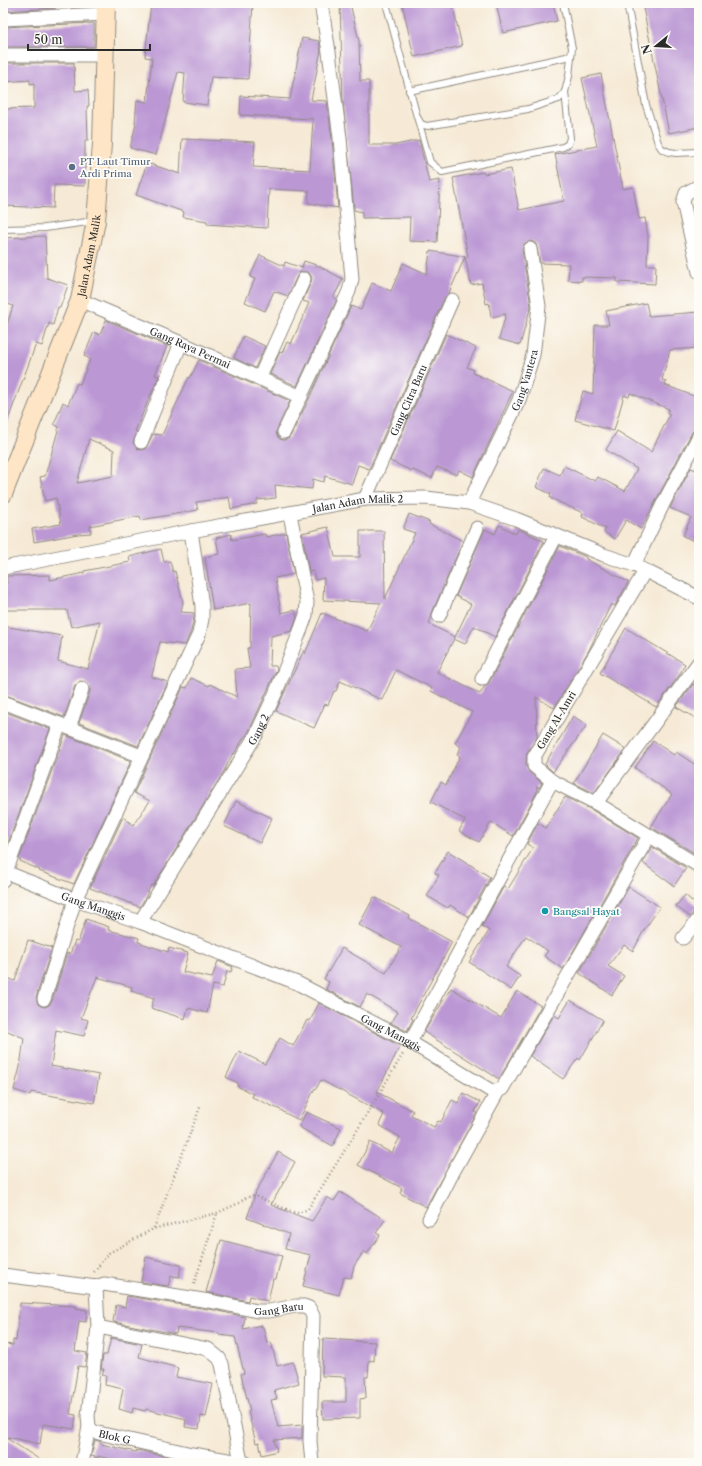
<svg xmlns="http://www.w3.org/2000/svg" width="702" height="1466" font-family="'Libre Caslon Text',serif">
  <rect width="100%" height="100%" fill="#fdfcf7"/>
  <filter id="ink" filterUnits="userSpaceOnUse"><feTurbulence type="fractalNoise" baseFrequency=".025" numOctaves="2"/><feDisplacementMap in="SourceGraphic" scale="8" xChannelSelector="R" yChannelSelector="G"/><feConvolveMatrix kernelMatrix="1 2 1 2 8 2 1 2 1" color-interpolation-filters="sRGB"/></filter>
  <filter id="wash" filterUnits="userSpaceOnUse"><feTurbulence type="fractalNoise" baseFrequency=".012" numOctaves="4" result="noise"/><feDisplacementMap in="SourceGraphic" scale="16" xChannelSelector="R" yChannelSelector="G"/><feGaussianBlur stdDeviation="0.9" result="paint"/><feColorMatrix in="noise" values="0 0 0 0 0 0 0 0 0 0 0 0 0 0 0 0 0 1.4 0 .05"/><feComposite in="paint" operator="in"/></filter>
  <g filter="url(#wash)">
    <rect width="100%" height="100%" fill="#f6ead6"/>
    <g id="blocks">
      <g fill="#bb97d4" fill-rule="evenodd">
        <path d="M 27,3 L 56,3 L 56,8 L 3,11 L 3,5 Z"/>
        <path d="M 151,3 L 253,3 L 248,79 L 211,77 L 207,105 L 183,102 L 185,73 L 178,72 L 156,155 L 130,148 L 136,124 L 135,123 L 137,100 L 147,102 L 152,58 L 145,57 Z"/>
        <path d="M 340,3 L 350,3 L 359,41 L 360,81 L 369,81 L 369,145 L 396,145 L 419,140 L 429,182 L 440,180 L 437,242 L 409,241 L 410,217 L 362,218 L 362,212 L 354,210 L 343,102 Z"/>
        <path d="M 402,3 L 452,3 L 462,46 L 414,57 Z"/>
        <path d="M 496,3 L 553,3 L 557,21 L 503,33 Z"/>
        <path d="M 642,3 L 699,3 L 699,127 L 669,133 Z"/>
        <path d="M 94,23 L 94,47 L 3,47 L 3,27 Z"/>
        <path d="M 302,38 L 319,41 L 321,50 L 311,100 L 327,101 L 332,139 L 338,208 L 308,203 L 309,191 L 269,189 L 267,228 L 207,224 L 207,221 L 183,217 L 184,212 L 136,195 L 147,163 L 180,174 L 182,139 L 255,142 L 253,167 L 310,170 L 313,119 L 240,115 L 241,96 L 290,99 Z"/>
        <path d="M 3,63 L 74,63 L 75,91 L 88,90 L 89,106 L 87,106 L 88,140 L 85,140 L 85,186 L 54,185 L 53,208 L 3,206 L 3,109 L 34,108 L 34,83 L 30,84 L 30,80 L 3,82 Z"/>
        <path d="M 601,74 L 623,189 L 633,187 L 639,219 L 645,218 L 648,236 L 647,265 L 656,265 L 655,284 L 617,282 L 617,278 L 582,277 L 582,281 L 568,280 L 569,264 L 540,263 L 536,244 L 532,241 L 525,243 L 523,246 L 522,250 L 531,306 L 520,345 L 499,339 L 506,314 L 491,317 L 489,303 L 486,304 L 482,283 L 471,285 L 465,257 L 449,293 L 445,297 L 369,469 L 358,465 L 352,484 L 325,476 L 324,482 L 313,479 L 312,489 L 275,485 L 276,498 L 257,500 L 257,504 L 231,509 L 229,497 L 196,502 L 198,510 L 141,520 L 140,516 L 90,526 L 91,533 L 78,534 L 34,542 L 32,529 L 61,524 L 56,498 L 45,501 L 40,477 L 45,476 L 59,427 L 54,424 L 63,402 L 68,405 L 77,383 L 80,384 L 90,359 L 84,356 L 94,332 L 100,335 L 106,320 L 167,346 L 155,375 L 159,376 L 135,431 L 137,432 L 133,443 L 138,449 L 142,450 L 146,448 L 153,434 L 162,435 L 189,377 L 190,378 L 199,360 L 290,401 L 276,432 L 277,436 L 280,439 L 284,440 L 288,439 L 291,435 L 308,401 L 351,306 L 361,310 L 372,283 L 391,291 L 403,263 L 427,274 L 430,251 L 468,257 L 453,178 L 483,172 L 484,174 L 511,169 L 519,210 L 564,201 L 555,154 L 597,146 L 582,78 ZM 89,439 L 114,450 L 113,476 L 77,483 Z"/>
        <path d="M 45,236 L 47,278 L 68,285 L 60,308 L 58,307 L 53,325 L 49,323 L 42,346 L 36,344 L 5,428 L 3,428 L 3,337 L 13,306 L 3,302 L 3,238 Z"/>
        <path d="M 260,255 L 284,266 L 285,262 L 302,268 L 304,261 L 319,266 L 343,279 L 333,298 L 337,299 L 297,386 L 270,374 L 280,352 L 282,353 L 287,342 L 291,344 L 309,303 L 303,301 L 311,282 L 312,278 L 310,274 L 307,272 L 300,272 L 297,276 L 288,296 L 274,291 L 265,311 L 245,302 L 255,279 L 250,277 Z"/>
        <path d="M 646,303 L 649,316 L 699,312 L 699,348 L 670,350 L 662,380 L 666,381 L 665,385 L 699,398 L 699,426 L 692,432 L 641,529 L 626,520 L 615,539 L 604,532 L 606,529 L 582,517 L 583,513 L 550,498 L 551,494 L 536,487 L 544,468 L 560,475 L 564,466 L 595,481 L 598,477 L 625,491 L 637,469 L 606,450 L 617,431 L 651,452 L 670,414 L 667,413 L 669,409 L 630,393 L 629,397 L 624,395 L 614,431 L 575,420 L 583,391 L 593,394 L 595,325 L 609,325 L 606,311 Z"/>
        <path d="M 446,334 L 476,348 L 467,367 L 474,370 L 473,373 L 513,391 L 473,477 L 459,470 L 457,475 L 437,467 L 432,478 L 413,470 L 412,471 L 390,461 Z"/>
        <path d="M 243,336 L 265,346 L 255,368 L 234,358 Z"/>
        <path d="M 691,468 L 699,471 L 699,543 L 683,536 L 691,517 L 670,508 Z"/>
        <path d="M 409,514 L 430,522 L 429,524 L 463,541 L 432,613 L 431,618 L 429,624 L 455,637 L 437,672 L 480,694 L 485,686 L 489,683 L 560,546 L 586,557 L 586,559 L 628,582 L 615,606 L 611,604 L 589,650 L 554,708 L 536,697 L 537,737 L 527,753 L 526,766 L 529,772 L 542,783 L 539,788 L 537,786 L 537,792 L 513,836 L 491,822 L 479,842 L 459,831 L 465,820 L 431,802 L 441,782 L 446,785 L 460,756 L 457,754 L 461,747 L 455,743 L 472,712 L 431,691 L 432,688 L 396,670 L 382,700 L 340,681 L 336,691 L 334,691 L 328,705 L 325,704 L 314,728 L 276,711 L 304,650 L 305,654 L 322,613 L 367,631 L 381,603 L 323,600 L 324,578 L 315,580 L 313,571 L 309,572 L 302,533 L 328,527 L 335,557 L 360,557 L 360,531 L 384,531 L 385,599 L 415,533 L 403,529 Z"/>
        <path d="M 499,525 L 516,534 L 518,529 L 544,541 L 495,637 L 474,626 L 465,644 L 454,639 L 471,604 L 456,596 L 485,529 L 495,534 Z"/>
        <path d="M 286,533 L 294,574 L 275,578 L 281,613 L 295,610 L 297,617 L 292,631 L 271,636 L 270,666 L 276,666 L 277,669 L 249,731 L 246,736 L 245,736 L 234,754 L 233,753 L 223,773 L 153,886 L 151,885 L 146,896 L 140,907 L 90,888 L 123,817 L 133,825 L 150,801 L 134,793 L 183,687 L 187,688 L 191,678 L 209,686 L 210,684 L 237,697 L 235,669 L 250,668 L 247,648 L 250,648 L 251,603 L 213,610 L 205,557 L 219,554 L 216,538 L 231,534 L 232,540 L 265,534 L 266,537 Z"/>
        <path d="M 161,549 L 164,562 L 170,561 L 173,572 L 175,571 L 183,602 L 181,612 L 194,613 L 194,618 L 191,631 L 185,645 L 160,642 L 152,675 L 152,677 L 168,682 L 138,746 L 79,723 L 90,691 L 90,687 L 85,682 L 80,681 L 75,686 L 64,717 L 3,694 L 3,626 L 62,636 L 58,661 L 88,669 L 100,621 L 71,627 L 67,610 L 3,610 L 3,583 L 7,583 L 7,576 L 50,575 L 50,580 L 84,573 L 84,571 L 130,562 L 129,557 Z"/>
        <path d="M 626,628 L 685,664 L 678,677 L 656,707 L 600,673 Z"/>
        <path d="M 693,684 L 699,688 L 699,720 L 676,707 Z"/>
        <path d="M 3,711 L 50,729 L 4,854 L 3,854 Z"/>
        <path d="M 573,716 L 587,725 L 553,772 L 545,764 Z"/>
        <path d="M 65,735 L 131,761 L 74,884 L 39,871 L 40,870 L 20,861 L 20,859 L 19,859 Z"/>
        <path d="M 603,735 L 626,749 L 594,793 L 574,783 Z"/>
        <path d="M 653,741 L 674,755 L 676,752 L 699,767 L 699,849 L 696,854 L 651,827 L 672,794 L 635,768 Z"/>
        <path d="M 565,797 L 592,810 L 638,838 L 563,969 L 544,956 L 548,951 L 526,936 L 506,967 L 520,976 L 511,990 L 469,962 L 489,931 L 482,926 L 504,886 L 508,889 L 533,848 L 527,844 L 538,823 L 546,828 Z"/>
        <path d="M 236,801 L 272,818 L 260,843 L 224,826 Z"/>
        <path d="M 652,847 L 686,868 L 674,886 L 643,863 Z"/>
        <path d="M 448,851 L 490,877 L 469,917 L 450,905 L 448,908 L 427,896 L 439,875 L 435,873 Z"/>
        <path d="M 629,887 L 660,907 L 644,930 L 633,951 L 624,945 L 608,966 L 624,976 L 612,995 L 579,973 Z"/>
        <path d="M 685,895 L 698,906 L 690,917 L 676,906 Z"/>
        <path d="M 374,897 L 410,916 L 409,918 L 452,942 L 411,1018 L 413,1019 L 407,1031 L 391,1023 L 398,1012 L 367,994 L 360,1007 L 326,989 L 329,982 L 324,979 L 342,948 L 386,973 L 401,947 L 359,925 Z"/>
        <path d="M 86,919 L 109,927 L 108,930 L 139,938 L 138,942 L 168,952 L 169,948 L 188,953 L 183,972 L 212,978 L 218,961 L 233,967 L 231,972 L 227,971 L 223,987 L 213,985 L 207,1013 L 188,1008 L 185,1019 L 151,1008 L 154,998 L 131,991 L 132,987 L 97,977 L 81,1018 L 88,1020 L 84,1036 L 56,1030 L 51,1066 L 99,1075 L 94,1103 L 31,1092 L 30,1095 L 14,1090 L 20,1067 L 24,1038 L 3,1029 L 3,976 L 15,981 L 28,940 L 52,948 L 36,997 L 38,1004 L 41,1006 L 45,1007 L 49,1005 L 52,1001 L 67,953 L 70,954 L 75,941 L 78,942 Z"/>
        <path d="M 451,988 L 501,1018 L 517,991 L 541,1006 L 499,1079 L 424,1032 Z"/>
        <path d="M 570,1000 L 603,1020 L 580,1060 L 578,1058 L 563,1079 L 530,1056 L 554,1015 L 559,1018 Z"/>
        <path d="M 319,1003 L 400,1046 L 377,1092 L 413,1111 L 411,1115 L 434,1127 L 438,1121 L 441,1122 L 452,1100 L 458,1103 L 463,1093 L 480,1102 L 475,1112 L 477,1113 L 426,1207 L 400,1193 L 402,1188 L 358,1165 L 370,1142 L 392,1153 L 400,1137 L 379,1125 L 384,1114 L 321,1080 L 316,1089 L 315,1088 L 299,1120 L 283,1112 L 283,1111 L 252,1097 L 253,1094 L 237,1086 L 238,1083 L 226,1077 L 239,1051 L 265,1064 L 280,1038 L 293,1046 L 307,1020 L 310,1021 Z"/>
        <path d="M 306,1112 L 341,1128 L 333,1146 L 299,1127 Z"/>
        <path d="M 278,1152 L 295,1162 L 271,1205 L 312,1221 L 327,1197 L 334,1201 L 340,1192 L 385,1220 L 376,1233 L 380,1235 L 367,1254 L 364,1251 L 354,1266 L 351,1278 L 344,1277 L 339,1295 L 303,1286 L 311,1255 L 285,1249 L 289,1234 L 247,1218 L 256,1192 Z"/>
        <path d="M 221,1240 L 282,1256 L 276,1279 L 273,1279 L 268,1301 L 249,1296 L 248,1301 L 206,1292 Z"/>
        <path d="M 146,1257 L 181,1265 L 179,1277 L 171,1276 L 168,1286 L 141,1282 Z"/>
        <path d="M 127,1296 L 214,1310 L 245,1317 L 243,1329 L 262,1325 L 261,1327 L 263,1327 L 267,1343 L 271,1342 L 277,1366 L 293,1362 L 299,1383 L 274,1390 L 277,1399 L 271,1400 L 278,1427 L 302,1425 L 302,1438 L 274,1440 L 277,1451 L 262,1455 L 259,1442 L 256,1443 L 248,1411 L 250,1411 L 241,1374 L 244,1373 L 235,1337 L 219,1335 L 219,1333 L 177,1328 L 176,1334 L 114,1322 L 113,1321 L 116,1305 L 125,1307 Z"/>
        <path d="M 20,1303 L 76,1306 L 76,1308 L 87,1310 L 86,1322 L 79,1321 L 75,1351 L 87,1353 L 85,1367 L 78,1366 L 70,1414 L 76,1415 L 74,1429 L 43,1424 L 40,1444 L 3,1436 L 3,1344 L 13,1345 L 13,1340 L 16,1341 Z"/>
        <path d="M 111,1338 L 142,1344 L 139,1357 L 178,1368 L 176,1377 L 213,1384 L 206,1417 L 201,1416 L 199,1429 L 185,1427 L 186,1419 L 146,1409 L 145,1411 L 133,1408 L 132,1413 L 119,1409 L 123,1389 L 105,1385 L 106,1376 L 102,1375 L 104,1369 L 101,1369 L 103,1355 L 107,1355 Z"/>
        <path d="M 323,1339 L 375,1342 L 374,1361 L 369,1360 L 368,1377 L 365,1377 L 366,1398 L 360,1399 L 360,1418 L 323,1419 L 322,1402 L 346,1402 L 346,1377 L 322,1376 Z"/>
        <path d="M 3,1436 L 45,1463 L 3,1463 Z"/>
        <path d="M 95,1440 L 101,1442 L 101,1444 L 136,1452 L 137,1450 L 181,1460 L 181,1463 L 127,1463 L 98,1456 L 98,1458 L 91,1456 Z"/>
      </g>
    </g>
  </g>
  <g filter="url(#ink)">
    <use href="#blocks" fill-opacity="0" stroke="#908a80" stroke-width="1"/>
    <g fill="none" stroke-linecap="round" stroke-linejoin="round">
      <defs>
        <g id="lane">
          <path d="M 386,3 L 417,117 L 421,124 L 427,126 L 528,109 L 559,99 L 565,92 L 569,76 L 572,48 L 563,3"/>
          <path d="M 627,3 L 646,105 L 658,143 L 662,149 L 669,152 L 676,153 L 699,152"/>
          <path d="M 409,91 L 571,56"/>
          <path d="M 418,120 L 430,162 L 442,172 L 563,147 L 568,144 L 570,138 L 565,92"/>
          <path d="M 3,229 L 45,228 L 94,221"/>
        </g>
        <g id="street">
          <path d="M 3,19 L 105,14"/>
          <path d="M 3,55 L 104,55"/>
          <path d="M 699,186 L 686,193 L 683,202 L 699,272"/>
          <path id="s1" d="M 80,300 L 181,343 L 301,397"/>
          <path d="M 259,379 L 304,279"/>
          <path d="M 284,432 L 327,340 L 349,291 L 352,279 L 340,138 L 329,52 L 321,3"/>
          <path d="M 141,442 L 181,343"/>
          <path id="s2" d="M 365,499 L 452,300"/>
          <path id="s3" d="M 469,503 L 519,400 L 533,355 L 539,306 L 530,249"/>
          <path d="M 634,565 L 664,502 L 699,436"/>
          <path id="s4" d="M 3,568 L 191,531 L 365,499 L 426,498 L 469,503 L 516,519 L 604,555 L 634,565 L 699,598"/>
          <path d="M 645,571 L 534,757 L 534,766 L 552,781 L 596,803 L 699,866"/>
          <path d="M 439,616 L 477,528"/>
          <path d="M 482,679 L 556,536"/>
          <path d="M 3,702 L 141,756"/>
          <path d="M 69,728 L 82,689"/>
          <path d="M 596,803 L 699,662"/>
          <path id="s5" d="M 3,871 L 75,900 L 140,922 L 297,983 L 410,1042 L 493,1092 L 502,1089 L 649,836"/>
          <path d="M 3,880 L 60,724"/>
          <path id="s6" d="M 140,922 L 256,735 L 276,692 L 301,629 L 306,615 L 307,602 L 290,514"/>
          <path d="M 683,938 L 699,919"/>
          <path d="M 44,999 L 75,900 L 199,634 L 202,619 L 202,606 L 191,531"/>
          <path d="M 410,1042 L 552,781"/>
          <path d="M 429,1219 L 453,1172 L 498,1091"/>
          <path d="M 3,1275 L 96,1287"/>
          <path id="s7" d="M 96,1287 L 104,1284 L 215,1302 L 257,1311 L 269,1311 L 296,1306 L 304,1306 L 309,1308 L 313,1316 L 310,1441 L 312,1463"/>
          <path id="s8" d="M 96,1287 L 98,1327 L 88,1416 L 89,1427 L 94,1432 L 192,1454 L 246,1463"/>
          <path d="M 98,1327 L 208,1349 L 219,1358 L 222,1364 L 241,1462"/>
          <path d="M 82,1463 L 89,1427"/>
        </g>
        <g id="secondary">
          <path id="s9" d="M 3,494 L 80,300 L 96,221 L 102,144 L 106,3"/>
        </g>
      </defs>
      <use href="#lane" stroke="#908a80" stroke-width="8"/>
      <use href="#street" stroke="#908a80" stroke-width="15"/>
      <use href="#secondary" stroke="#908a80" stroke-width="20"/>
      <g stroke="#908a80" stroke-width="2.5" stroke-dasharray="1 3" stroke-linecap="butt">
        <path d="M 154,1228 L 201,1105"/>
        <path d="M 94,1272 L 109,1253 L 153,1229 L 217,1213 L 239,1203 L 247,1197 L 255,1196 L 293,1212 L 299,1213 L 308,1209 L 350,1142 L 403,1054"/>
        <path d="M 194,1284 L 217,1213"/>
      </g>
      <use href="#lane" stroke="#fff" stroke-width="6"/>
      <use href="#street" stroke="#fff" stroke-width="13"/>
      <use href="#secondary" stroke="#fee5c5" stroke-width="18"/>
    </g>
  </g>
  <circle fill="#5c6f8a" stroke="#fdfcf7" stroke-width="1.5" cx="72" cy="167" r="4"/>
  <circle fill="#0f9aa8" stroke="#fdfcf7" stroke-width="1.5" cx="545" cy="911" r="4"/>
  <g text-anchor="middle" stroke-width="3.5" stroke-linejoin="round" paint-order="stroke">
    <g font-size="10" fill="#4e5e75" stroke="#fdfcf7" text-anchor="start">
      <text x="80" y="165">PT Laut Timur<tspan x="80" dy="12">Ardi Prima</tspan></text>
    </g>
    <g font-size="10" fill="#2b2b2b" stroke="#fdfcf7">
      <text dy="4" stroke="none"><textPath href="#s9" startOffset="254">Jalan Adam Malik</textPath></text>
      <text dy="4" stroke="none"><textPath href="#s1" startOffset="120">Gang Raya Permai</textPath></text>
      <text dy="4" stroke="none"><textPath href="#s3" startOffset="135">Gang Vantera</textPath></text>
      <text dy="4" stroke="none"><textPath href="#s2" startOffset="108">Gang Citra Baru</textPath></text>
      <text dy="4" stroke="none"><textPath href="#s4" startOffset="361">Jalan Adam Malik 2</textPath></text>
      <text transform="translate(556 720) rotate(-59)" y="4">Gang Al-Amri</text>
      <text dy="4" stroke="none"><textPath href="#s6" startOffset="226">Gang 2</textPath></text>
      <text dy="4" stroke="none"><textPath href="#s5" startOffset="97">Gang Manggis</textPath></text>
      <text dy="4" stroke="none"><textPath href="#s5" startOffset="421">Gang Manggis</textPath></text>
      <text dy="4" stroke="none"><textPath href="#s7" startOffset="186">Gang Baru</textPath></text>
      <text dy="4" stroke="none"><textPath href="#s8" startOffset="169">Blok G</textPath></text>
    </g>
    <g font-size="10" fill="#0d838f" stroke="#fdfcf7" text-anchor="start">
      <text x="553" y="915">Bangsal Hayat</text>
    </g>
  </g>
  <rect width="702" height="1466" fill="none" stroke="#fdfcf7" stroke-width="16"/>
  <g transform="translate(656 46) rotate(252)" stroke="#fdfcf7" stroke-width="3" paint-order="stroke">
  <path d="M0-3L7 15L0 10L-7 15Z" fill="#2b2b2b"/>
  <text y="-6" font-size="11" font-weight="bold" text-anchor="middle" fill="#2b2b2b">N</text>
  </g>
  <path d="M28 44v6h122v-6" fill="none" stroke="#2b2b2b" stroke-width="2"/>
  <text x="34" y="44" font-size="12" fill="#2b2b2b" stroke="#fdfcf7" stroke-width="3" paint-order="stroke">50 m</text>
</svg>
